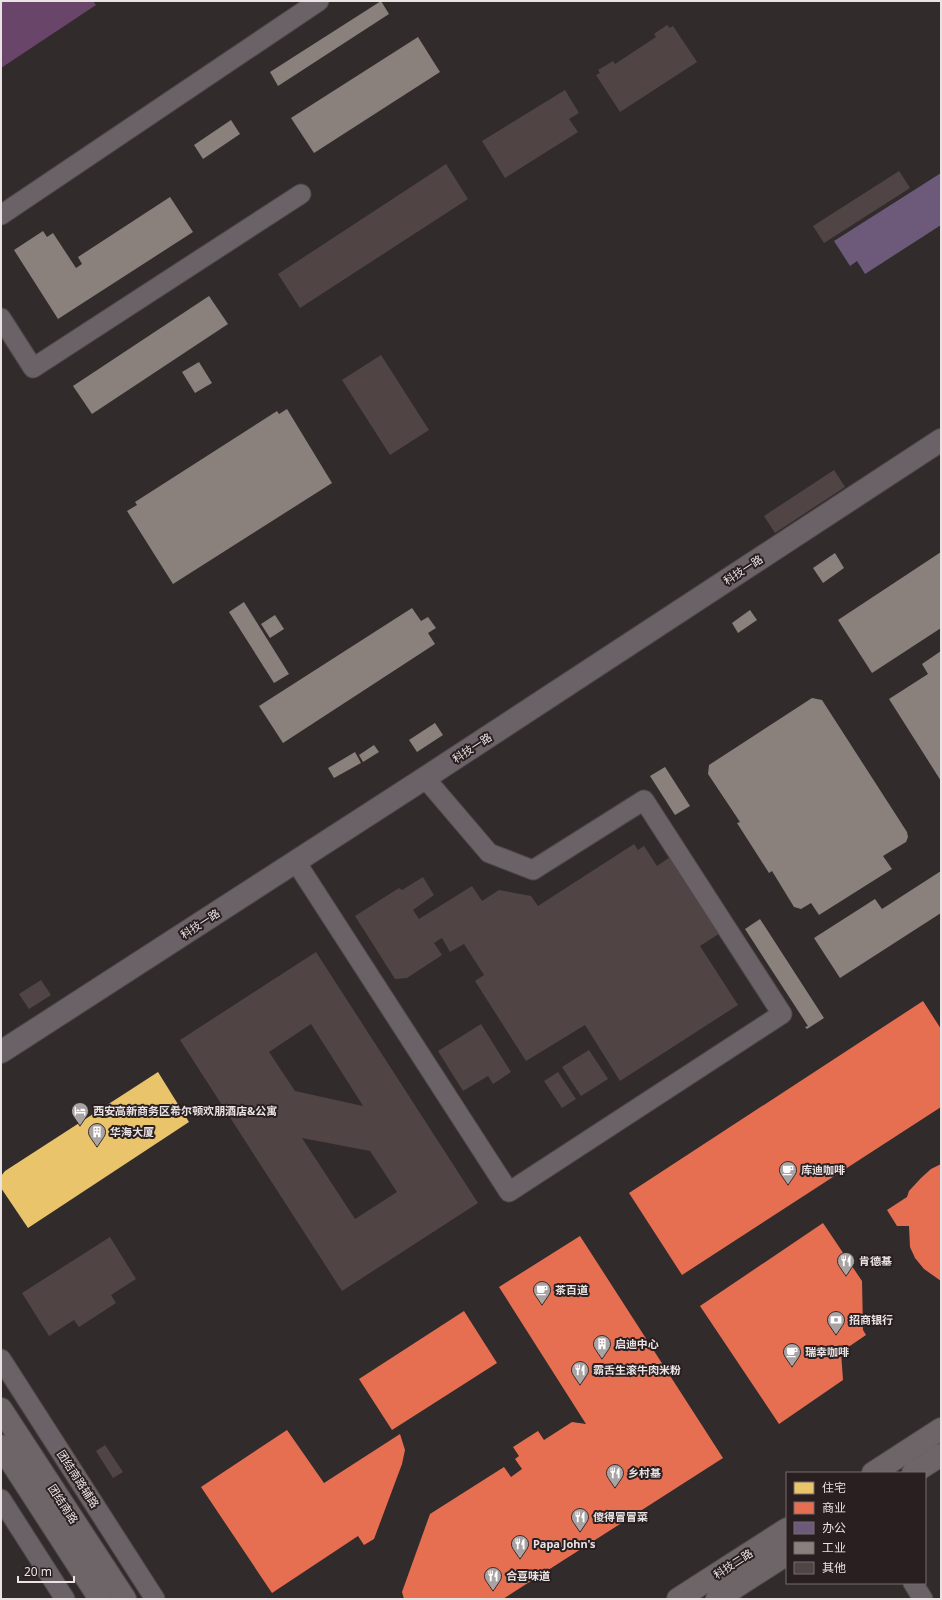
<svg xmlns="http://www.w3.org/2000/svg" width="942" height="1600" font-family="'Noto Sans','Noto Sans SC',sans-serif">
  <rect width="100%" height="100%" fill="#312b2c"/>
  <path fill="#694569" d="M 1,1 L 93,1 L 96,5 L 1,68 Z"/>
  <path fill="#e9c46a" d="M 158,1072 L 189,1122 L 28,1228 L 1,1188 L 1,1176 L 5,1171 Z"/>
  <g fill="#e76f51">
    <path d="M 923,1001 L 941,1029 L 941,1107 L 682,1275 L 629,1193 Z"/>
    <path d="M 941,1164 L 941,1281 L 924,1269 L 915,1258 L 910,1247 L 909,1226 L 897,1226 L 887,1210 L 907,1197 L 909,1191 L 921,1178 L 931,1169 Z"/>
    <path d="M 823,1223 L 862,1281 L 863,1330 L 866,1335 L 841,1352 L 843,1380 L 779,1424 L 700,1306 Z"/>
    <path d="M 580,1236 L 723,1458 L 503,1599 L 404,1599 L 402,1592 L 430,1514 L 504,1467 L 511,1477 L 522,1469 L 515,1459 L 519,1456 L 513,1447 L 538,1431 L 544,1440 L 572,1422 L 586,1424 L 499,1287 Z"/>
    <path d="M 464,1311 L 497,1363 L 392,1430 L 359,1379 Z"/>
    <path d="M 287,1430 L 324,1483 L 400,1434 L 405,1450 L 402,1464 L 374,1539 L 364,1545 L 358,1536 L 272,1593 L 201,1487 Z"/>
  </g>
  <path fill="#6d597a" d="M 941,173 L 941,225 L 865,274 L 857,261 L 850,266 L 834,241 Z"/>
  <g fill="#8a817c">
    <path d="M 381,1 L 389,14 L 278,86 L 270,72 Z"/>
    <path d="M 418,37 L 440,72 L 314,153 L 291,118 Z"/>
    <path d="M 231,120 L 240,134 L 203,159 L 194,145 Z"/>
    <path d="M 170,197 L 193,232 L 58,319 L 14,250 L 43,231 L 47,237 L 53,233 L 76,268 L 82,264 L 78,257 Z"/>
    <path d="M 209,296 L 228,324 L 92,414 L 73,386 Z"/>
    <path d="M 199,362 L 212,383 L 195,393 L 182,372 Z"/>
    <path d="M 287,409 L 332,483 L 173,584 L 127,511 L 137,505 L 135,502 L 277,411 L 279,414 Z"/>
    <path d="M 941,552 L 941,628 L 872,673 L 838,620 Z"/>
    <path d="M 835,553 L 844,568 L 823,583 L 813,568 Z"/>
    <path d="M 244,602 L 289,674 L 274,683 L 229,612 Z"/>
    <path d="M 412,608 L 421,621 L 428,617 L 436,628 L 428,633 L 435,644 L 283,743 L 259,706 Z"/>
    <path d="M 750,610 L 757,620 L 738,633 L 732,623 Z"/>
    <path d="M 275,615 L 284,629 L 270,638 L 261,624 Z"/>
    <path d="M 941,651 L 941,781 L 889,699 L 928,674 L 922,664 Z"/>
    <path d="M 812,698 L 822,700 L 907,832 L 908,837 L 906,842 L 883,856 L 892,869 L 819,915 L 811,903 L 801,909 L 794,907 L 772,871 L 769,873 L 737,823 L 740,822 L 708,774 L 709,765 Z"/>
    <path d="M 435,723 L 443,735 L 417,752 L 409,740 Z"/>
    <path d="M 374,745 L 379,752 L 363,762 L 359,755 Z"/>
    <path d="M 355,752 L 361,763 L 334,778 L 328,768 Z"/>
    <path d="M 665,767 L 690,806 L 675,815 L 650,776 Z"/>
    <path d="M 941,871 L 941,913 L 840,978 L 814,938 L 875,899 L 882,909 Z"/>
    <path d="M 760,919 L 824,1018 L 807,1029 L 805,1027 L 808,1026 L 745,929 Z"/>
  </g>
  <g fill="#514444" fill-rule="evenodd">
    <path d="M 667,25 L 670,28 L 673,26 L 697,62 L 620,112 L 596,75 L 600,73 L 598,70 L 613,61 L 615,64 L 656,37 L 654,34 Z"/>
    <path d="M 565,90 L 579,113 L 569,119 L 578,132 L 505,178 L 482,141 Z"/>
    <path d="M 446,164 L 468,199 L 300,308 L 278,274 Z"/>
    <path d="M 899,171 L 910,188 L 824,243 L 813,226 Z"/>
    <path d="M 381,355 L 429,430 L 390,455 L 342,380 Z"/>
    <path d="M 834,470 L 845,487 L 775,533 L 764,516 Z"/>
    <path d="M 634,844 L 638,850 L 644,846 L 657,866 L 679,851 L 728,928 L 700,946 L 738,1005 L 620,1081 L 585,1025 L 526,1061 L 475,981 L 484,975 L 464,944 L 450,952 L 442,938 L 437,941 L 434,943 L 442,955 L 407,978 L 395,979 L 355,916 L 399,888 L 402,890 L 423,877 L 434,895 L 413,910 L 419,919 L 472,886 L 482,901 L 499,890 L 531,896 L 538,906 Z"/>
    <path d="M 316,952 L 478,1203 L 342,1291 L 180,1040 ZM 311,1024 L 358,1098 L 363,1106 L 295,1091 L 269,1052 ZM 302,1138 L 370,1151 L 397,1192 L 355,1219 Z"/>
    <path d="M 41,980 L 51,995 L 29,1009 L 19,994 Z"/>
    <path d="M 481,1024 L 511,1072 L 493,1084 L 488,1076 L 463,1091 L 438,1051 Z"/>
    <path d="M 589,1050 L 608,1079 L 581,1096 L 562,1067 Z"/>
    <path d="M 558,1072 L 576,1099 L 562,1108 L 544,1081 Z"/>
    <path d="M 110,1237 L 136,1279 L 111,1295 L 116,1303 L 79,1327 L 74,1320 L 49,1336 L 22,1293 Z"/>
    <path d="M 105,1445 L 123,1472 L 113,1478 L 96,1451 Z"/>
  </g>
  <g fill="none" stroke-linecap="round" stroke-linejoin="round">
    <defs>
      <g id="minor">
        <path d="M 1,215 L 319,1"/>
        <path d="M 1,318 L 33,368 L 301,194"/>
        <path d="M 296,862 L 509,1192 L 782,1014 L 644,800 L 533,870 L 489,853 L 425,778"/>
        <path d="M 1,1359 L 155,1599"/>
        <path d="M 1,1499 L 65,1599"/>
        <path d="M 913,1583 L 923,1599"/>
      </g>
      <path id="tertiary" d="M 1,1052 L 425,778 L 941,440"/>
      <g id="secondary">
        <path d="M 1,1409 L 125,1599"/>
        <path d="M 1,1446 L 100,1599"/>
        <path d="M 873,1473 L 941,1429"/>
        <path d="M 913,1473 L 941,1455"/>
        <path d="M 678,1599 L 787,1529"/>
        <path d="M 717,1599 L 787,1554"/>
      </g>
    </defs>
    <use href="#minor" stroke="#4e494a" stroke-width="21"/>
    <use href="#tertiary" stroke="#4e494a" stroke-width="24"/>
    <use href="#secondary" stroke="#4e494a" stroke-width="24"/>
    <use href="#minor" stroke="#6b6267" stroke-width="19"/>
    <use href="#tertiary" stroke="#6b6267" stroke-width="22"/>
    <use href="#secondary" stroke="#6d6568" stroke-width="22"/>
  </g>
  <defs>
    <symbol id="hotel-pin" viewBox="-11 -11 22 30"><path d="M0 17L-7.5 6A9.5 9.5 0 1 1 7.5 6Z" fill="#a9a3a4" stroke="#291f21"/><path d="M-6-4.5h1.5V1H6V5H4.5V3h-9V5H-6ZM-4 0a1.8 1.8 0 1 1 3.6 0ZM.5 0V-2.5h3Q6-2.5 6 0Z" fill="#fff"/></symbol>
    <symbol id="building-pin" viewBox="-11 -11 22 30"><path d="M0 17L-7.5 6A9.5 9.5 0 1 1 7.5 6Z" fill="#a9a3a4" stroke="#291f21"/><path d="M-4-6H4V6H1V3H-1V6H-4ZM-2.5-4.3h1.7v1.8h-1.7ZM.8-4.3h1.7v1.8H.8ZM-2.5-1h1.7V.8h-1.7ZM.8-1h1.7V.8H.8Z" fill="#fff"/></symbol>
    <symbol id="cafe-pin" viewBox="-11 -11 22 30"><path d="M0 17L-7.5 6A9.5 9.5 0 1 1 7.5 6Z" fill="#a9a3a4" stroke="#291f21"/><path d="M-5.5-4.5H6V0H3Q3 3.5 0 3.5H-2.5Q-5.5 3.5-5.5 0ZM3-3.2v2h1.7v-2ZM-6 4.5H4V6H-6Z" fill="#fff"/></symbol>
    <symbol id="restaurant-pin" viewBox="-11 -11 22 30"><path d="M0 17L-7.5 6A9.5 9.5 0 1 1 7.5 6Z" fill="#a9a3a4" stroke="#291f21"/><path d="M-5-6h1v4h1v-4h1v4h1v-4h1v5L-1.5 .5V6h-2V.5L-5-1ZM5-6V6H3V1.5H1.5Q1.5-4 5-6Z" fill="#fff"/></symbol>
    <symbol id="bank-pin" viewBox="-11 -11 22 30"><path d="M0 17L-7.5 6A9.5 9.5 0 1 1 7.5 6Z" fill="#a9a3a4" stroke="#291f21"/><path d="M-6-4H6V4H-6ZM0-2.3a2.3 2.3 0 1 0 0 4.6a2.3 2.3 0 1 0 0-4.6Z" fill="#fff"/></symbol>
  </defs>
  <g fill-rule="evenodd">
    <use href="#hotel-pin" x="70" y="1101" width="20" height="27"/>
    <use href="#building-pin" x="87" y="1122" width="20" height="27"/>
    <use href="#cafe-pin" x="778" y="1160" width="20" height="27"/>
    <use href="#restaurant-pin" x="836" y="1251" width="20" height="27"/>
    <use href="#cafe-pin" x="532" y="1280" width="20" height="27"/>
    <use href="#bank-pin" x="826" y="1310" width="20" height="27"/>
    <use href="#building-pin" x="592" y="1334" width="20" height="27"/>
    <use href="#cafe-pin" x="782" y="1342" width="20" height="27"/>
    <use href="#restaurant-pin" x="570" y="1360" width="20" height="27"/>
    <use href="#restaurant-pin" x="605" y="1463" width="20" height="27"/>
    <use href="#restaurant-pin" x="570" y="1507" width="20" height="27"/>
    <use href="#restaurant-pin" x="510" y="1534" width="20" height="27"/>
    <use href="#restaurant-pin" x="483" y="1566" width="20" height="27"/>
  </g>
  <g text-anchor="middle" stroke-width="4" stroke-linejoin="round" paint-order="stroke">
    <g font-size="11" fill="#eae3e4" stroke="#291f21">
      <text transform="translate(743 570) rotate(-33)" y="4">科技一路</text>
      <text transform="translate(472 748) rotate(-33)" y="4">科技一路</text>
      <text transform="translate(200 924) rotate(-33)" y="4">科技一路</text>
      <text transform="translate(78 1479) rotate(57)" y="4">团结南路辅路</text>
      <text transform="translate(63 1504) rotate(57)" y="4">团结南路</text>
      <text transform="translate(733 1564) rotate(-33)" y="4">科技二路</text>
    </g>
    <g font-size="11" font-weight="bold" fill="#eae3e4" stroke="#291f21" text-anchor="start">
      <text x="93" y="1115">西安高新商务区希尔顿欢朋酒店&amp;公寓</text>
      <text x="110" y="1136">华海大厦</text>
      <text x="801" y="1174">库迪咖啡</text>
      <text x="859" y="1265">肯德基</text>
      <text x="555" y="1294">茶百道</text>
      <text x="849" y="1324">招商银行</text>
      <text x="615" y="1348">启迪中心</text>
      <text x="805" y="1356">瑞幸咖啡</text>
      <text x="593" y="1374">霸舌生滚牛肉米粉</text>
      <text x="628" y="1477">乡村基</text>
      <text x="593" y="1521">傻得冒冒菜</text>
      <text x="533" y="1548">Papa John's</text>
      <text x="506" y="1580">合喜味道</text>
    </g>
  </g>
  <rect width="942" height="1600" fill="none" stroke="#eae3e4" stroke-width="4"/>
  <rect x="786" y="1472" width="140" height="112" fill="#291f21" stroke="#766d6f"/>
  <rect x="794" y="1482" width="20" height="12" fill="#e9c46a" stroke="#766d6f"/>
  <text x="822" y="1492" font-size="12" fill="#eae3e4">住宅</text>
  <rect x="794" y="1502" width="20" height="12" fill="#e76f51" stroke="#766d6f"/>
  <text x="822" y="1512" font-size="12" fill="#eae3e4">商业</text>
  <rect x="794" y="1522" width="20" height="12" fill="#6d597a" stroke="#766d6f"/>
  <text x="822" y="1532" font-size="12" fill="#eae3e4">办公</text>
  <rect x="794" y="1542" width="20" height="12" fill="#8a817c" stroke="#766d6f"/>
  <text x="822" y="1552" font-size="12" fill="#eae3e4">工业</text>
  <rect x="794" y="1562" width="20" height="12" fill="#514444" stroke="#766d6f"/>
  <text x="822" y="1572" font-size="12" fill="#eae3e4">其他</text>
  <path d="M18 1576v6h56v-6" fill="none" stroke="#eae3e4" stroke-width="2"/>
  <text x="24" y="1576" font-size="12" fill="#eae3e4" stroke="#291f21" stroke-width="3" paint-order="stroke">20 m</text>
</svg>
